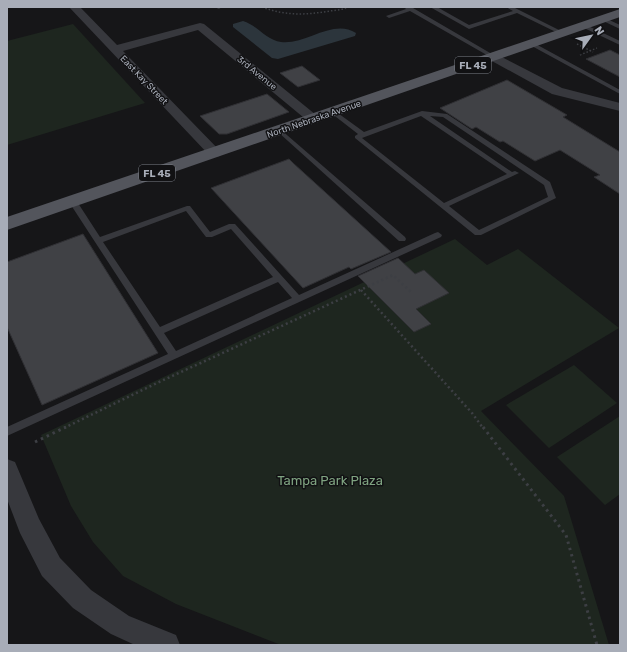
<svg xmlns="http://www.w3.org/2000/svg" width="627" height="652" font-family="Rubik,sans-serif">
  <rect width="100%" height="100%" fill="#161618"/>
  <g fill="#1e261f">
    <path d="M 73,24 L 145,103 L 7,145 L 7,41 Z"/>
    <path d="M 455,239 L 487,265 L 518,249 L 619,328 L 481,411 L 564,496 L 609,645 L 281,645 L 176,604 L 123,576 L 93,542 L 71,506 L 41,435 Z"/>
    <path d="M 574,365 L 617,403 L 549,448 L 506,405 Z"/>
    <path d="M 620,416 L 620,494 L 605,505 L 557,457 Z"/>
  </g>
  <path fill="#2c353c" d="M 243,21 C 257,25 266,40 281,42 C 306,45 333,18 356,33 L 355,36 L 278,59 L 272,58 L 233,27 L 233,24 Z"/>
  <g fill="#404145" stroke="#303034">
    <path d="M 610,50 L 620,55 L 620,77 L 586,59 Z"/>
    <path d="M 302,66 L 320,80 L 298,87 L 280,73 Z"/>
    <path d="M 507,80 L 567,115 L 563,117 L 620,152 L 620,194 L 594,177 L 600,175 L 560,150 L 535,161 L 503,141 L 500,142 L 476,127 L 472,129 L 440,108 Z"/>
    <path d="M 267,94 L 289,112 L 227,134 L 219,134 L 200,116 Z"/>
    <path d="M 289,159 L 293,163 L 391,252 L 351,269 L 349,267 L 303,288 L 211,188 Z"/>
    <path d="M 83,234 L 158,353 L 42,405 L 7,327 L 7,262 Z"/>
    <path d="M 398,258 L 415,274 L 424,270 L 449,293 L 416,309 L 431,324 L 414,332 L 358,276 Z"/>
  </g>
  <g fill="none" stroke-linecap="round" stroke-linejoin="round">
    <g stroke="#3d3f44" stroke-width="1.5" stroke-dasharray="1.5 2" stroke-linecap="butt">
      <path d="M 262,7 C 285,16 306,15 330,11 C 336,10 343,10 348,7"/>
      <path d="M 577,44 L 593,52"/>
      <path d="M 580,55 L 597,48"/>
    </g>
    <g stroke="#3d3f44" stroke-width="2.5" stroke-dasharray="2 3" stroke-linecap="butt">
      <path d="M 361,290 L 472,413 L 483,428"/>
      <path d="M 64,428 L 157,383 L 393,275 L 412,293"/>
    </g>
    <g stroke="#3d3f44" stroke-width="3" stroke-dasharray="2.5 4" stroke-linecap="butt">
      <path d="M 483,427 L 566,535 L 597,645"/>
      <path d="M 35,442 L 66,427"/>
    </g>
    <g fill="#37383d" fill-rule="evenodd">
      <path d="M 214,7 L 222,7 L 219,9 Z"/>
      <path d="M 404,7 L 413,8 L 497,57 L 492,58 L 410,11 L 389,18 L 386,16 L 406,9 Z"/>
      <path d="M 430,7 L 437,7 L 469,25 L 513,11 L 506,7 L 513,7 L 565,33 L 560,34 L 517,13 L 469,29 Z"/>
      <path d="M 601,18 L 605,18 L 620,25 L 620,29 L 601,20 Z"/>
      <path d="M 582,25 L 586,25 L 620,41 L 620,45 L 582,27 Z"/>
      <path d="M 532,42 L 620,90 L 620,94 L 530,45 L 529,44 Z"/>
      <path d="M 331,111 L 335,111 L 364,132 L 422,111 L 447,114 L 550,182 L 556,198 L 481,235 L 475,235 L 355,138 L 355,136 L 358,134 L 331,113 ZM 421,116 L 507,174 L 444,203 L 362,138 ZM 430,116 L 443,117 L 544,185 L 548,197 L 479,230 L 449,206 L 519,173 L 515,171 L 512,172 Z"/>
      <path d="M 280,129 L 405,237 L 406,239 L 405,241 L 399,241 L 278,132 L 277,131 Z"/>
      <path d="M 70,200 L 76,200 L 100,237 L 187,206 L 190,206 L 210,232 L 229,224 L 235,224 L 299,295 L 435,233 L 438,232 L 442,235 L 441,237 L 7,436 L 7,427 L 168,354 L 69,202 ZM 186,211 L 206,237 L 212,237 L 231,229 L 273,277 L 160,327 L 103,242 ZM 278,282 L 292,298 L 176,351 L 164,333 Z"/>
    </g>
    <g fill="#37383d" fill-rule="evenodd">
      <path d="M 69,7 L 80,7 L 117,45 L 200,23 L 204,24 L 321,119 L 319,122 L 314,123 L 309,122 L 198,30 L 123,51 L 222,153 L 220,156 L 215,157 L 210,156 Z"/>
      <path d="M 494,53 L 562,88 L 620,103 L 620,111 L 552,94 L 490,60 L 488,57 L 490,54 Z"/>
      <path d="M 7,459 L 15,462 L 39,519 L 60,558 L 91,590 L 129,616 L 176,635 L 180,645 L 135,645 L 111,634 L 73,608 L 42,576 L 20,533 L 7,499 Z"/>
    </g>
    <path fill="#53555c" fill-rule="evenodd" d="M 620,9 L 620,17 L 7,230 L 7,217 Z"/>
  </g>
  <g text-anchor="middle" stroke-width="3" stroke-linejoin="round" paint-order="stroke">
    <g font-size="9" fill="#a8adb8" stroke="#111113">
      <text transform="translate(257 73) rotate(39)" y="3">3rd Avenue</text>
      <text transform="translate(144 80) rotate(46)" y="3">East Kay Street</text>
      <text transform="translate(314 119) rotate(-19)" y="3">North Nebraska Avenue</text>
    </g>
    <g fill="#111113" stroke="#7b7e86" stroke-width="1">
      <rect x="455" y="57" width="36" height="16" rx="3"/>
      <rect x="139" y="165" width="36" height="16" rx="3"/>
    </g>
    <g font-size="10" font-weight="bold" fill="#a8adb8">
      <text x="473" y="69">FL 45</text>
      <text x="157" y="177">FL 45</text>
    </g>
    <g font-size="13" fill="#7fa381" stroke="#111113">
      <text x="330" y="485">Tampa Park Plaza</text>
    </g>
  </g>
  <rect width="627" height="652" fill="none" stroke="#a8adb8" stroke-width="16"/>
  <g transform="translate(591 36) rotate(57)" stroke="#111113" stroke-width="3" paint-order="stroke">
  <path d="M0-3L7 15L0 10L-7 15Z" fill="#a8adb8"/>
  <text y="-6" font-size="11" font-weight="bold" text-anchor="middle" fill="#a8adb8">N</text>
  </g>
</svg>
